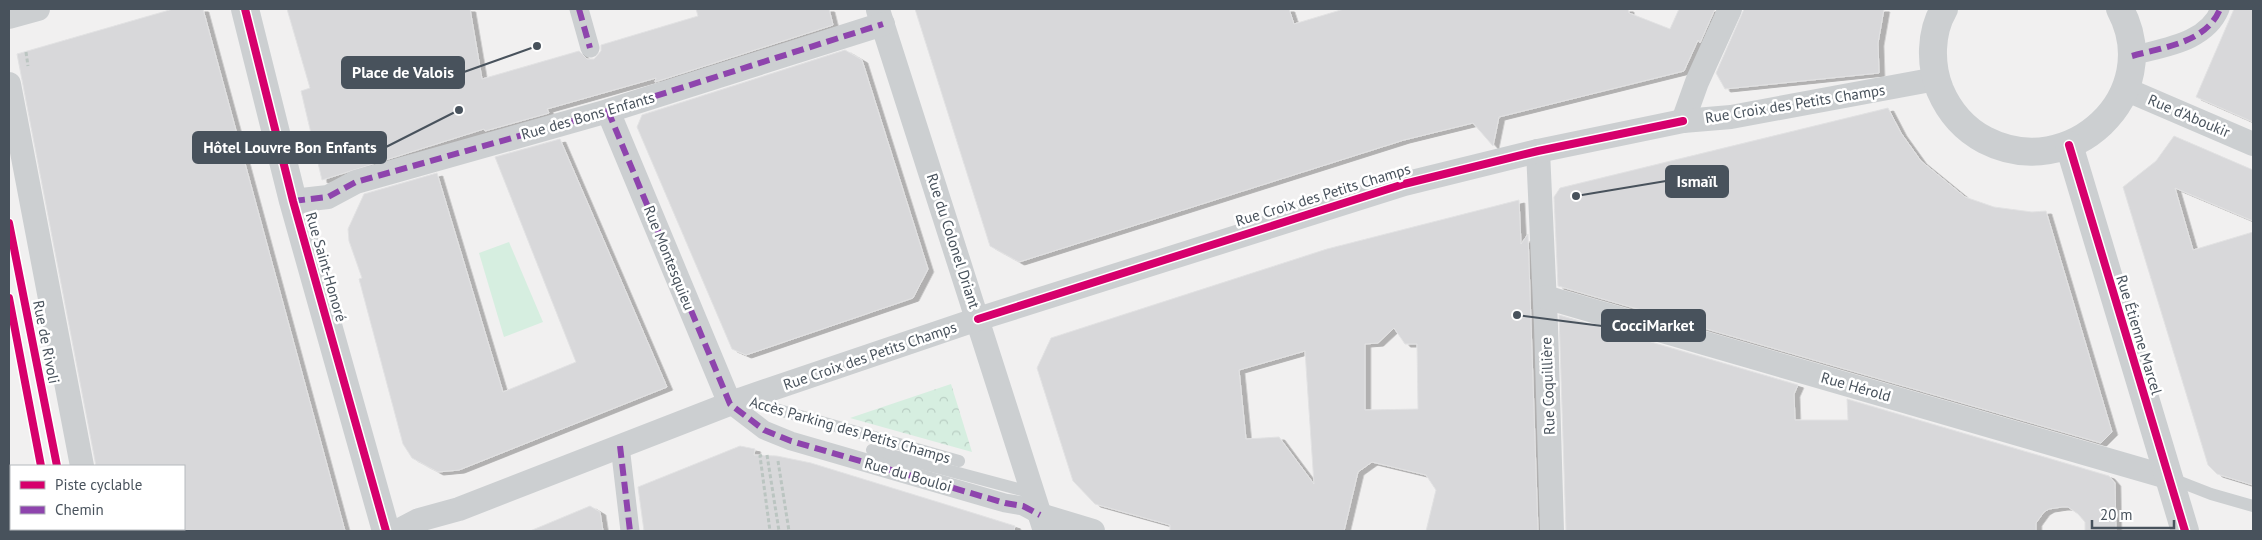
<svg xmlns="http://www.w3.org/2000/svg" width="2262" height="540" font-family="'PT Sans',sans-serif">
  <defs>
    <pattern id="park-crowns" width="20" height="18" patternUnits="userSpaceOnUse" patternTransform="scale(1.25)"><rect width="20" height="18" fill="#d6eee0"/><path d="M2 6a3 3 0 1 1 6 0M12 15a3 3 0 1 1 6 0" fill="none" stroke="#b9cec3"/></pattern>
    <filter id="shadow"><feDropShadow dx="5.5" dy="3" stdDeviation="0" flood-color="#0004"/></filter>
  </defs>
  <rect width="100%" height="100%" fill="#f1f0f0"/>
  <path fill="url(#park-crowns)" d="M 951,384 L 972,452 L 850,418 Z"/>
  <path fill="#d6eee0" d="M 509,242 L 543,322 L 504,337 L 479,253 Z"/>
  <g fill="#d8d8da" stroke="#e2e2e3" fill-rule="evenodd" filter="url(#shadow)">
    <path d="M 173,9 L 203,9 L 345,531 L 184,531 L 184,466 L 96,466 L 17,54 Z"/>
    <path d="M 287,9 L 470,9 L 482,79 L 579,51 L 587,59 L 594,59 L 601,51 L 601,45 L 698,16 L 696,9 L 829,9 L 833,25 L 655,82 L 656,78 L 547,109 L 549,113 L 485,131 L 484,129 L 322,180 L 301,91 L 310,88 Z"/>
    <path d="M 915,9 L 1289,9 L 1294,24 L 1344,9 L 1628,9 L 1629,13 L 1670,29 L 1679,9 L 1715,9 L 1700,43 L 1698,40 L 1684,71 L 1499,117 L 1493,146 L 1473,123 L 1404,140 L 1019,262 L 990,246 Z"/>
    <path d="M 1744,9 L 1884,9 L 1878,43 L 1879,73 L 1725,89 L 1716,73 Z"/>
    <path d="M 2234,9 L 2253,9 L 2253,122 L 2196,97 Z"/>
    <path d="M 845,50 L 862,60 L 928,269 L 913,298 L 746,355 L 732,349 L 637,127 L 642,115 Z"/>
    <path d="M 1888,108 L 1901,133 L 1921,161 L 1965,197 L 1994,207 L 2032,212 L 2046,211 L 2112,432 L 2101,443 L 1558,286 L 1554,197 L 1560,188 Z"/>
    <path d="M 2174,136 L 2253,170 L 2253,221 L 2175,188 L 2193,250 L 2253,232 L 2253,485 L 2217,474 L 2208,465 L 2123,187 L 2156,161 Z"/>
    <path d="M 560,139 L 667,387 L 459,470 L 438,472 L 412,458 L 403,444 L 359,279 L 362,278 L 349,241 L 348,229 L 364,194 L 437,173 L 503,392 L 576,362 L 495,157 Z"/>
    <path d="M 1519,200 L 1521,244 L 1528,234 L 1538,531 L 1426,531 L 1436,490 L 1426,475 L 1372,462 L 1358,472 L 1344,531 L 1170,531 L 1170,525 L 1095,504 L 1073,481 L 1037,368 L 1051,338 L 1327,249 ZM 1394,328 L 1405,344 L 1417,344 L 1418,409 L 1365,410 L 1365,344 L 1378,343 ZM 1305,351 L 1314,484 L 1279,437 L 1246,439 L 1239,370 Z"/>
    <path d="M 1559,315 L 1798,385 L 1794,394 L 1795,420 L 1848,420 L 1847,399 L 2109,476 L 2115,483 L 2116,531 L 2085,531 L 2085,522 L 2078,514 L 2068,507 L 2062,507 L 2049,509 L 2044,512 L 2036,523 L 2036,531 L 1566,531 Z"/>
    <path d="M 740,446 L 755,449 L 754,455 L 777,456 L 811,463 L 941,503 L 1015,526 L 1014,531 L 644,531 L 638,487 Z"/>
    <path d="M 590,506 L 600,512 L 603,531 L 530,531 Z"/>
  </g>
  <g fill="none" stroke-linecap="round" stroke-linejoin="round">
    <g stroke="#bbc5c1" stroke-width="3" stroke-dasharray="4 2.5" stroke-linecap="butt">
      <path d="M 26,52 L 28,66"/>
      <path d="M 762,455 L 760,456 L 770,531"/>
      <path d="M 767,455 L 779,531"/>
      <path d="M 778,461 L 789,531"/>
    </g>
    <g stroke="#cccfd1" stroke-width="12">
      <path d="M 747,401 L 959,461"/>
      <path d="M 872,450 L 1033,493"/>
      <path d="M 2170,478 L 2211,494 L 2253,506"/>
    </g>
    <g stroke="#cccfd1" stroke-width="19">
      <path d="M 579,9 L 590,48"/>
      <path d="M 2132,56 C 2164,47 2206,43 2220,9"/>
      <path d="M 730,404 L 764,430 L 791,441 L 1005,503 L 1023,506 L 1040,515"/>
      <path d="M 620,446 L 630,531"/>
    </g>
    <g stroke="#cccfd1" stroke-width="24">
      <path d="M 878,10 L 1045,531"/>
      <path d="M 9,17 L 38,9"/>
      <path d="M 9,84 L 82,466"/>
      <path d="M 2125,89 L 2253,144"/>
      <path d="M 608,111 L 730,404"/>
      <path d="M 1683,121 L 1697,82 L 1730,9"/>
      <path d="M 1538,151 L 1546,326 L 1552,531"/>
      <path d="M 293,201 L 328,197 L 356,182 L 608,111 L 883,24"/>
      <path d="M 1545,297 L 2167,477"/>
      <path d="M 1040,515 L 1093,531"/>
      <path d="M 93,529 L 94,531"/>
      <path d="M 398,531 L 419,520 L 459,509 L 742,399 L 978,319 L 1404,184 L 1538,151 L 1683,121 L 1731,117 L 1936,79"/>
    </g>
    <g stroke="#cccfd1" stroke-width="28">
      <path d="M 245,9 L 293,201 L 386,531"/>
      <path d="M 1944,9 C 1930,33 1930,65 1940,90 C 1949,111 1964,129 1985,140 C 2070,184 2166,95 2120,9"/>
      <path d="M 2069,145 L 2185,531"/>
    </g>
    <g stroke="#8e44ad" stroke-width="6" stroke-dasharray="12 6" stroke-linecap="butt">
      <path d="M 579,9 L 590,48"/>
      <path d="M 2132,56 C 2164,47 2206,43 2220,9"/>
      <path d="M 608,111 L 730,404 L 764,430 L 791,441 L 1005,503 L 1023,506 L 1040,515"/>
      <path d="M 293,201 L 328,197 L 356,182 L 608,111 L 883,24"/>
      <path d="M 620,446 L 630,531"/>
    </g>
    <defs>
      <g id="cycleway">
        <path d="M 245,9 L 293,201 L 386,531"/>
        <path d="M 2069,145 L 2185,531"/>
        <path d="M 9,223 L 57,466"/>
        <path d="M 9,298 L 41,466"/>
        <path d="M 978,319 L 1404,184 L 1538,151 L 1683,121"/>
      </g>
    </defs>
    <use href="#cycleway" stroke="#fff" stroke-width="11"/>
    <use href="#cycleway" stroke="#d6006c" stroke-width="8"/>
  </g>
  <g text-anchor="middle" stroke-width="5" stroke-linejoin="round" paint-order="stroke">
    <g font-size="15" fill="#48525c" stroke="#fff">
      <text transform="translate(1795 104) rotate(-9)" y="5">Rue Croix des Petits Champs</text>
      <text transform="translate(588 116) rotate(-16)" y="5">Rue des Bons Enfants</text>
      <text transform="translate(2189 116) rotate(23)" y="5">Rue d'Aboukir</text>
      <text transform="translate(1323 195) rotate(-17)" y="5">Rue Croix des Petits Champs</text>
      <text transform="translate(953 241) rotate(72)" y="5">Rue du Colonel Driant</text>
      <text transform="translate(669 258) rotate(68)" y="5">Rue Montesquieu</text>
      <text transform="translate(326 267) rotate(74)" y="5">Rue Saint-Honoré</text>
      <text transform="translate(2139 335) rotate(73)" y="5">Rue Étienne Marcel</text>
      <text transform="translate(46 342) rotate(79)" y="5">Rue de Rivoli</text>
      <text transform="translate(870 356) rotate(-19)" y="5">Rue Croix des Petits Champs</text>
      <text transform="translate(1548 386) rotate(-92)" y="5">Rue Coquillière</text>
      <text transform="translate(1856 387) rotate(16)" y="5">Rue Hérold</text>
      <text transform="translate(850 430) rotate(16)" y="5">Accès Parking des Petits Champs</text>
      <text transform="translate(908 475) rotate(16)" y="5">Rue du Bouloi</text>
    </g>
  </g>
  <path fill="none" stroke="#48525c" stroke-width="2" d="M537 46L464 72M459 110L386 147M1576 196L1666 181M1517 315L1602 326"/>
  <g fill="#48525c" stroke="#fff" stroke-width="2">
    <circle cx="537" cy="46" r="5"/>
    <circle cx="459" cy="110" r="5"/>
    <circle cx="1576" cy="196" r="5"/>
    <circle cx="1517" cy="315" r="5"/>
  </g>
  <g fill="#48525c" stroke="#48525c" stroke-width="2">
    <rect x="342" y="57" width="122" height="31" rx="5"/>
    <rect x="193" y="132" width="193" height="31" rx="5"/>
    <rect x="1666" y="166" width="62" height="31" rx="5"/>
    <rect x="1602" y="310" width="103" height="31" rx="5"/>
  </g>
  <g font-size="16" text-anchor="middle" font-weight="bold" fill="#fff">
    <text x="403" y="78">Place de Valois</text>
    <text x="290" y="153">Hôtel Louvre Bon Enfants</text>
    <text x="1697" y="187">Ismaïl</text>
    <text x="1653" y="331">CocciMarket</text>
  </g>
  <rect width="2262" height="540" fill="none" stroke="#48525c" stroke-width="20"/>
  <rect x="10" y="465" width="175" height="65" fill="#ffffff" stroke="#b6babe"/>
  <rect x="20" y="481" width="25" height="8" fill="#d6006c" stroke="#b6babe"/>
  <text x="55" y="490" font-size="15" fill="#48525c">Piste cyclable</text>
  <rect x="20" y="506" width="25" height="8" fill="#8e44ad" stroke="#b6babe"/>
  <text x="55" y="515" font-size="15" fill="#48525c">Chemin</text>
  <path d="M2092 520v8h82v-8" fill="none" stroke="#48525c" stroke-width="2.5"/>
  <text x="2100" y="520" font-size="15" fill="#48525c" stroke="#ffffff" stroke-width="4" paint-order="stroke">20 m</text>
</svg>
